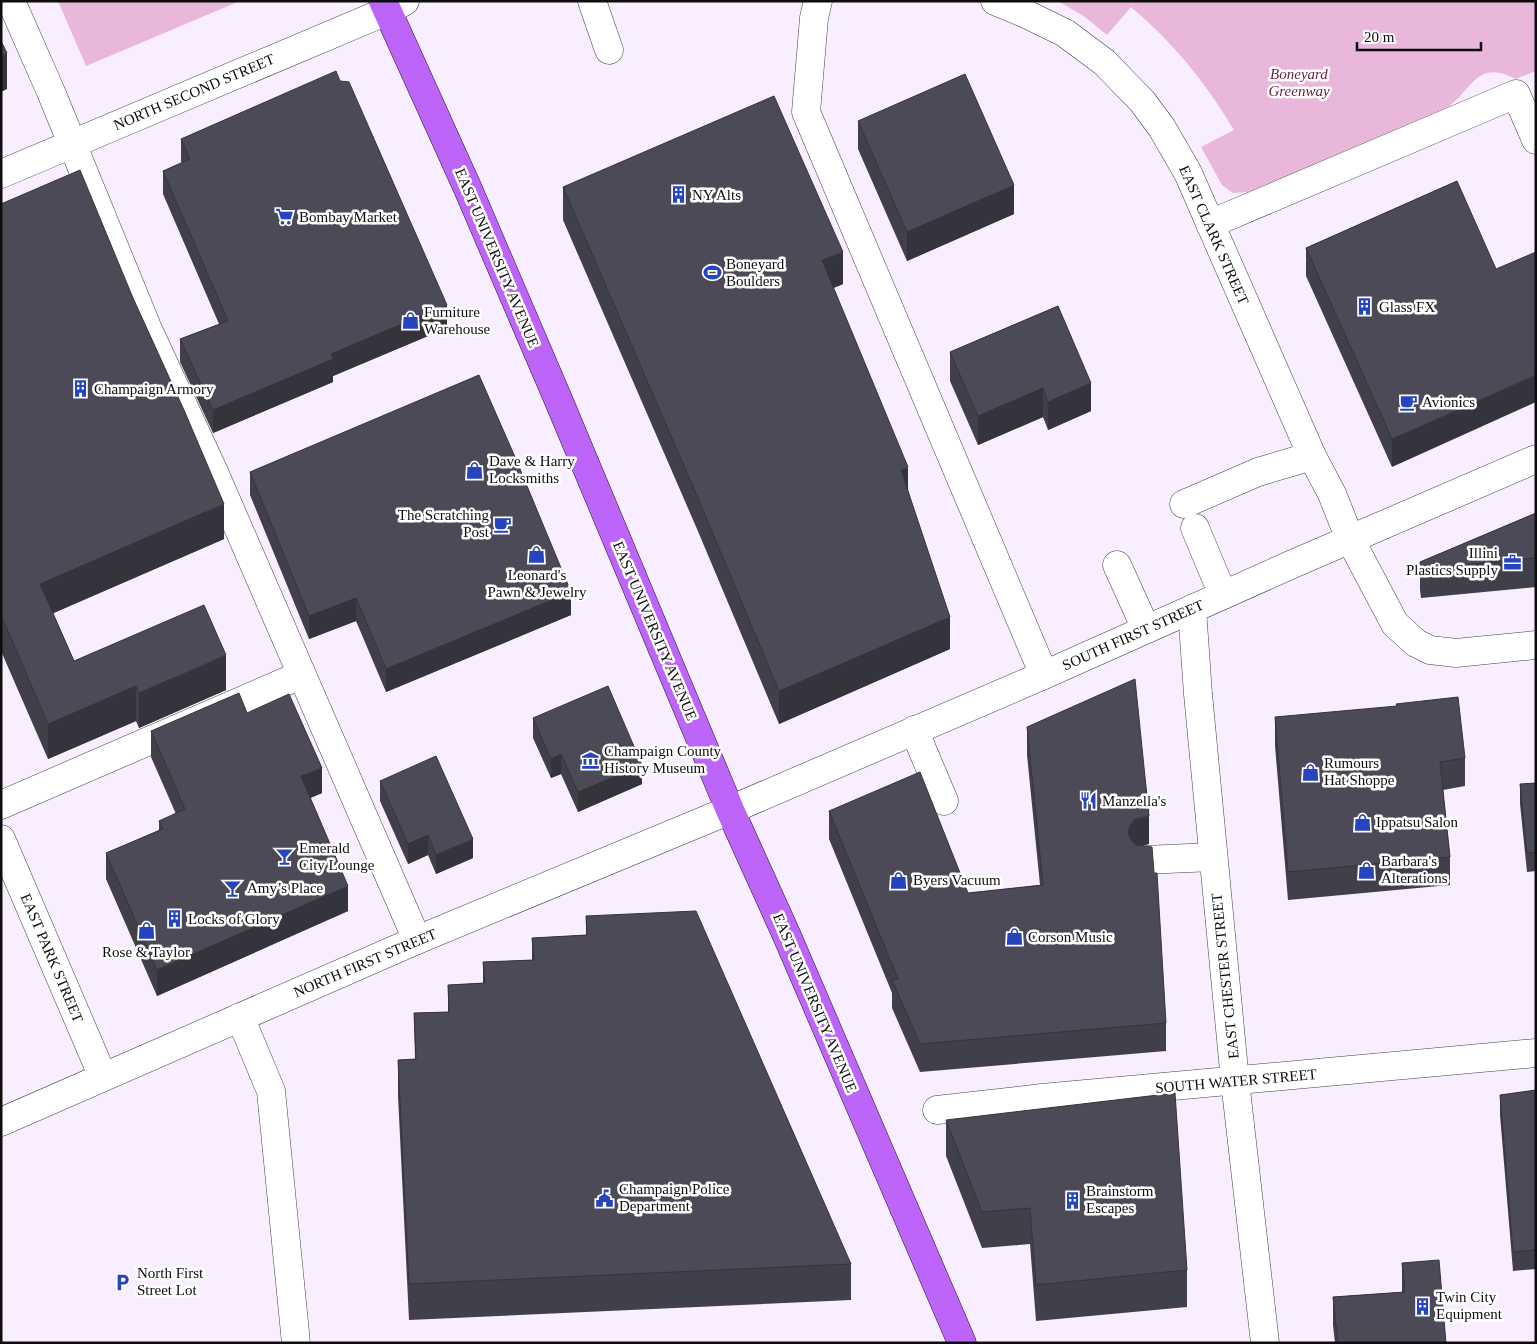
<svg xmlns="http://www.w3.org/2000/svg" width="1537" height="1344" font-family="Georgia,serif">
  <rect width="100%" height="100%" fill="#f9eeff"/>
  <g fill="#e9b7d9">
    <path d="M 58,1 L 240,1 L 86,66 Z"/>
    <path d="M 1058,1 L 1536,1 L 1536,71 L 1516,79 C 1476,59 1474,88 1448,107 L 1248,192 L 1233,193 L 1222,185 L 1201,147 L 1234,130 C 1206,83 1173,42 1131,7 L 1107,35 L 1085,17 Z"/>
  </g>
  <g fill="none" stroke-linecap="round" stroke-linejoin="round">
    <defs>
      <g id="minor">
        <path d="M 11,1 L 51,92 L 147,327 L 214,472 L 417,940"/>
        <path d="M 592,1 L 609,50"/>
        <path d="M 818,1 L 814,18 L 806,112 L 1044,675"/>
        <path d="M 995,1 L 1024,13 L 1065,33 L 1104,62 L 1142,101 L 1162,128 L 1188,173 L 1312,456 L 1332,494 L 1350,539 L 1395,624 L 1416,643 L 1430,650 L 1456,653 L 1536,645"/>
        <path d="M 1,174 L 387,11 L 405,1"/>
        <path d="M 1210,224 L 1516,94 L 1536,140"/>
        <path d="M 1184,504 L 1258,472 L 1312,456"/>
        <path d="M 1195,528 L 1223,595"/>
        <path d="M 1117,565 L 1146,629"/>
        <path d="M 1192,609 L 1198,694 L 1235,1081 L 1265,1343"/>
        <path d="M 914,730 L 944,801"/>
        <path d="M 1,805 L 301,675"/>
        <path d="M 1,839 L 103,1077"/>
        <path d="M 1144,860 L 1213,857"/>
        <path d="M 240,1017 L 271,1091 L 296,1343"/>
        <path d="M 937,1110 L 1042,1098 L 1536,1053"/>
        <path d="M 1,1122 L 417,940 L 730,810 L 1044,675 L 1295,563 L 1536,459"/>
      </g>
      <path id="major" d="M 383,1 L 468,189 L 558,399 L 730,810 L 787,936 L 962,1343"/>
    </defs>
    <use href="#minor" stroke="#404040" stroke-width="29"/>
    <use href="#major" stroke="#1e1e1e" stroke-width="29"/>
    <use href="#minor" stroke="#fff" stroke-width="28"/>
    <use href="#major" stroke="#bd64f9" stroke-width="28"/>
  </g>
  <g fill="#41404a">
    <path d="M 858,121 L 1014,214 L 907,261 L 858,149 Z"/>
    <path d="M 181,139 L 447,328 L 333,376 L 333,382 L 213,433 L 180,362 L 180,339 L 219,324 L 163,194 L 163,171 L 182,163 L 181,161 Z"/>
    <path d="M 1457,181 L 1392,467 L 1306,276 L 1306,248 Z"/>
    <path d="M 563,187 L 843,284 L 833,288 L 908,491 L 950,649 L 779,724 L 697,529 L 563,220 Z"/>
    <path d="M 1,204 L 224,539 L 53,613 L 74,661 L 226,690 L 139,728 L 136,721 L 48,759 L 1,651 Z"/>
    <path d="M 1058,306 L 1091,411 L 1048,430 L 1043,417 L 978,445 L 950,381 L 950,352 Z"/>
    <path d="M 250,472 L 571,615 L 386,692 L 356,621 L 309,639 L 250,495 Z"/>
    <path d="M 1536,513 L 1536,587 L 1421,598 L 1420,590 L 1420,562 Z"/>
    <path d="M 247,713 L 322,793 L 310,798 L 348,911 L 157,996 L 106,879 L 106,853 L 159,830 L 159,821 L 176,814 L 151,757 L 151,731 Z"/>
    <path d="M 1275,717 L 1465,758 L 1465,786 L 1443,790 L 1450,857 L 1450,885 L 1288,900 L 1275,746 Z"/>
    <path d="M 533,718 L 642,784 L 578,812 L 561,774 L 551,778 L 533,738 Z"/>
    <path d="M 1027,727 L 1149,844 L 1141,846 L 1166,1023 L 1166,1051 L 920,1072 L 892,1008 L 892,993 L 829,839 L 829,811 L 968,893 L 1040,885 L 1027,755 Z"/>
    <path d="M 380,781 L 473,858 L 436,874 L 428,855 L 408,864 L 380,801 Z"/>
    <path d="M 1536,783 L 1536,871 L 1527,872 L 1520,804 L 1520,784 Z"/>
    <path d="M 586,916 L 851,1264 L 851,1300 L 409,1320 L 398,1096 L 398,1060 L 415,1059 L 414,1013 L 448,1012 L 448,985 L 483,983 L 483,962 L 532,960 L 532,938 L 586,935 Z"/>
    <path d="M 1536,1090 L 1536,1269 L 1513,1271 L 1500,1115 L 1500,1095 Z"/>
    <path d="M 946,1120 L 1187,1270 L 1187,1307 L 1036,1321 L 1030,1244 L 982,1248 L 946,1156 Z"/>
    <path d="M 1402,1263 L 1446,1343 L 1335,1343 L 1333,1325 L 1333,1297 L 1402,1292 Z"/>
  </g>
  <g fill="#35343c">
    <path d="M 7,53 L 7,89 L 1,92 L 1,56 Z"/>
    <path d="M 1014,185 L 1014,214 L 907,261 L 907,232 Z"/>
    <path d="M 843,252 L 843,284 L 822,293 L 822,260 Z"/>
    <path d="M 447,305 L 447,328 L 333,376 L 333,382 L 213,433 L 213,410 L 331,354 Z"/>
    <path d="M 1536,375 L 1536,402 L 1392,467 L 1392,439 Z"/>
    <path d="M 1091,383 L 1091,411 L 1048,430 L 1048,402 Z"/>
    <path d="M 1043,388 L 1043,417 L 978,445 L 978,416 Z"/>
    <path d="M 908,467 L 908,499 L 901,470 Z"/>
    <path d="M 224,504 L 224,539 L 40,619 L 40,584 Z"/>
    <path d="M 571,592 L 571,615 L 386,692 L 386,669 Z"/>
    <path d="M 356,598 L 356,621 L 309,639 L 309,616 Z"/>
    <path d="M 950,617 L 950,649 L 779,724 L 779,691 Z"/>
    <path d="M 226,655 L 226,690 L 139,728 L 139,693 Z"/>
    <path d="M 136,686 L 136,721 L 48,759 L 48,724 Z"/>
    <path d="M 561,754 L 561,774 L 551,778 L 551,759 Z"/>
    <path d="M 642,765 L 642,784 L 578,812 L 578,792 Z"/>
    <path d="M 322,768 L 322,793 L 301,802 L 301,776 Z"/>
    <path d="M 1149,816 L 1149,844 L 1135,847 L 1130,853 L 1128,833 L 1130,825 L 1135,819 Z"/>
    <path d="M 428,835 L 428,855 L 408,864 L 408,844 Z"/>
    <path d="M 473,839 L 473,858 L 436,874 L 436,855 Z"/>
    <path d="M 348,886 L 348,911 L 157,996 L 157,970 Z"/>
  </g>
  <g fill="#4c4a56" stroke="#35343c">
    <path d="M 1,41 L 7,53 L 1,56 Z"/>
    <path d="M 336,71 L 340,81 L 349,82 L 447,305 L 331,354 L 333,359 L 213,410 L 180,339 L 228,321 L 163,171 L 190,159 L 181,139 Z"/>
    <path d="M 965,74 L 1014,185 L 907,232 L 858,121 Z"/>
    <path d="M 774,96 L 843,252 L 822,260 L 908,467 L 901,470 L 950,617 L 779,691 L 697,496 L 563,187 Z"/>
    <path d="M 80,170 L 133,298 L 184,410 L 224,504 L 40,584 L 74,661 L 204,605 L 226,655 L 139,693 L 136,686 L 48,724 L 1,615 L 1,613 L 2,613 L 1,610 L 1,204 Z"/>
    <path d="M 1457,181 L 1496,269 L 1536,252 L 1536,375 L 1392,439 L 1306,248 Z"/>
    <path d="M 1058,306 L 1091,383 L 1048,402 L 1043,388 L 978,416 L 950,352 Z"/>
    <path d="M 479,375 L 515,457 L 571,592 L 386,669 L 356,598 L 309,616 L 250,472 Z"/>
    <path d="M 1536,513 L 1536,558 L 1421,569 L 1420,562 Z"/>
    <path d="M 1135,679 L 1149,816 L 1135,819 L 1130,825 L 1128,833 L 1131,840 L 1136,845 L 1152,847 L 1154,873 L 1157,873 L 1166,1023 L 920,1044 L 892,980 L 898,979 L 829,811 L 920,772 L 968,893 L 1043,885 L 1027,727 Z"/>
    <path d="M 608,686 L 642,765 L 578,792 L 561,754 L 551,759 L 533,718 Z"/>
    <path d="M 239,693 L 247,713 L 289,694 L 322,768 L 301,776 L 348,886 L 157,970 L 106,853 L 163,829 L 159,821 L 185,809 L 151,731 Z"/>
    <path d="M 1458,697 L 1465,758 L 1440,762 L 1450,857 L 1288,872 L 1275,717 L 1397,706 L 1396,704 Z"/>
    <path d="M 436,756 L 473,839 L 436,855 L 428,835 L 408,844 L 380,781 Z"/>
    <path d="M 1536,783 L 1536,852 L 1527,853 L 1520,784 Z"/>
    <path d="M 696,911 L 851,1264 L 409,1284 L 398,1060 L 416,1059 L 414,1013 L 449,1012 L 448,985 L 485,983 L 483,962 L 534,960 L 532,938 L 587,935 L 586,916 Z"/>
    <path d="M 1536,1090 L 1536,1250 L 1513,1252 L 1500,1095 Z"/>
    <path d="M 1175,1093 L 1187,1270 L 1036,1285 L 1030,1208 L 982,1212 L 946,1120 Z"/>
    <path d="M 1439,1260 L 1446,1343 L 1338,1343 L 1333,1297 L 1405,1292 L 1402,1263 Z"/>
  </g>
  <defs>
    <symbol id="building-bare" viewBox="-9 -9 18 18"><path d="M-4-6H4V6H1V3H-1V6H-4ZM-2.5-4.3h1.7v1.8h-1.7ZM.8-4.3h1.7v1.8H.8ZM-2.5-1h1.7V.8h-1.7ZM.8-1h1.7V.8H.8Z" fill="#2544be" stroke="#fff" stroke-width="2.5" paint-order="stroke"/></symbol>
    <symbol id="supermarket-bare" viewBox="-9 -9 18 18"><path d="M-6-5.5h2.5l.6 2H6L4.5 2H-2.5L-4.4-4H-6ZM-1.5 3.2a1.3 1.3 0 1 0 .1 0ZM3 3.2a1.3 1.3 0 1 0 .1 0Z" fill="#2544be" stroke="#fff" stroke-width="2.5" paint-order="stroke"/></symbol>
    <symbol id="stadium-bare" viewBox="-9 -9 18 18"><path d="M0-5a6.5 5 0 1 0 0 10a6.5 5 0 1 0 0-10ZM-3.5-1.8h7v3.6h-7Z" fill="#2544be" stroke="#fff" stroke-width="2.5" paint-order="stroke"/></symbol>
    <symbol id="shop-bare" viewBox="-9 -9 18 18"><path d="M-5-2.5h2.3a2.7 3.5 0 0 1 5.4 0H5L5.5 6h-11ZM-1.5-2.5h3a1.5 2.3 0 0 0-3 0Z" fill="#2544be" stroke="#fff" stroke-width="2.5" paint-order="stroke"/></symbol>
    <symbol id="cafe-bare" viewBox="-9 -9 18 18"><path d="M-5.5-4.5H6V0H3Q3 3.5 0 3.5H-2.5Q-5.5 3.5-5.5 0ZM3-3.2v2h1.7v-2ZM-6 4.5H4V6H-6Z" fill="#2544be" stroke="#fff" stroke-width="2.5" paint-order="stroke"/></symbol>
    <symbol id="office-bare" viewBox="-9 -9 18 18"><path d="M-6-3h4V-5.5h4V-3h4V5H-6ZM-1-4.5V-3h2v-1.5ZM-6 0V1H6V0Z" fill="#2544be" stroke="#fff" stroke-width="2.5" paint-order="stroke"/></symbol>
    <symbol id="museum-bare" viewBox="-9 -9 18 18"><path d="M0-6L6-3V-2H-6V-3ZM-5-1h2V3h-2ZM-1-1h2V3h-2ZM3-1h2V3H3ZM-6 4H6V6H-6Z" fill="#2544be" stroke="#fff" stroke-width="2.5" paint-order="stroke"/></symbol>
    <symbol id="restaurant-bare" viewBox="-9 -9 18 18"><path d="M-5-6h1v4h1v-4h1v4h1v-4h1v5L-1.5 .5V6h-2V.5L-5-1ZM5-6V6H3V1.5H1.5Q1.5-4 5-6Z" fill="#2544be" stroke="#fff" stroke-width="2.5" paint-order="stroke"/></symbol>
    <symbol id="bar-bare" viewBox="-9 -9 18 18"><path d="M-6-5H6L.8 .8V4.5H3.5V6h-7V4.5H-.8V.8Z" fill="#2544be" stroke="#fff" stroke-width="2.5" paint-order="stroke"/></symbol>
    <symbol id="civic-bare" viewBox="-9 -9 18 18"><path d="M-.6-6.5H3V-4.5H.6V-3L4-1V1h2V6H-6V1h2V-1L-.6-3ZM-1.2 2.5V6h2.4V2.5Z" fill="#2544be" stroke="#fff" stroke-width="2.5" paint-order="stroke"/></symbol>
    <symbol id="parking-bare" viewBox="-9 -9 18 18"><path d="M-3.5-5.5H1a3.5 3.5 0 0 1 0 7H-1V5.5H-3.5ZM-1-3.4V-.6H.8a1.4 1.4 0 0 0 0-2.8Z" fill="#2544be" stroke="#fff" stroke-width="2.5" paint-order="stroke"/></symbol>
  </defs>
  <g fill-rule="evenodd">
    <use href="#building-bare" x="666" y="182" width="25" height="25"/>
    <use href="#supermarket-bare" x="272" y="204" width="25" height="25"/>
    <use href="#stadium-bare" x="700" y="260" width="25" height="25"/>
    <use href="#building-bare" x="1352" y="294" width="25" height="25"/>
    <use href="#shop-bare" x="398" y="308" width="25" height="25"/>
    <use href="#building-bare" x="68" y="376" width="25" height="25"/>
    <use href="#cafe-bare" x="1396" y="390" width="25" height="25"/>
    <use href="#shop-bare" x="462" y="458" width="25" height="25"/>
    <use href="#cafe-bare" x="490" y="512" width="25" height="25"/>
    <use href="#shop-bare" x="524" y="542" width="25" height="25"/>
    <use href="#office-bare" x="1500" y="550" width="25" height="25"/>
    <use href="#museum-bare" x="578" y="748" width="25" height="25"/>
    <use href="#shop-bare" x="1298" y="760" width="25" height="25"/>
    <use href="#restaurant-bare" x="1076" y="788" width="25" height="25"/>
    <use href="#shop-bare" x="1350" y="810" width="25" height="25"/>
    <use href="#bar-bare" x="272" y="844" width="25" height="25"/>
    <use href="#shop-bare" x="1354" y="858" width="25" height="25"/>
    <use href="#shop-bare" x="886" y="868" width="25" height="25"/>
    <use href="#bar-bare" x="220" y="876" width="25" height="25"/>
    <use href="#building-bare" x="162" y="906" width="25" height="25"/>
    <use href="#shop-bare" x="134" y="918" width="25" height="25"/>
    <use href="#shop-bare" x="1002" y="924" width="25" height="25"/>
    <use href="#civic-bare" x="592" y="1186" width="25" height="25"/>
    <use href="#building-bare" x="1060" y="1188" width="25" height="25"/>
    <use href="#parking-bare" x="110" y="1270" width="25" height="25"/>
    <use href="#building-bare" x="1410" y="1294" width="25" height="25"/>
  </g>
  <g text-anchor="middle" stroke-width="5" stroke-linejoin="round" paint-order="stroke">
    <g font-size="15" font-style="italic" fill="#651d38" stroke="#fff">
      <text x="1299" y="79">Boneyard<tspan x="1299" dy="17">Greenway</tspan></text>
    </g>
    <g font-size="15" fill="#0d0d0d" stroke="#fff">
      <text transform="translate(194 92) rotate(-23)" y="5">NORTH SECOND STREET</text>
      <text transform="translate(1214 235) rotate(66)" y="5">EAST CLARK STREET</text>
      <text transform="translate(497 258) rotate(67)" y="5">EAST UNIVERSITY AVENUE</text>
      <text transform="translate(655 631) rotate(67)" y="5">EAST UNIVERSITY AVENUE</text>
      <text transform="translate(1133 635) rotate(-24)" y="5">SOUTH FIRST STREET</text>
      <text transform="translate(52 958) rotate(67)" y="5">EAST PARK STREET</text>
      <text transform="translate(365 963) rotate(-23)" y="5">NORTH FIRST STREET</text>
      <text transform="translate(1225 976) rotate(-96)" y="5">EAST CHESTER STREET</text>
      <text transform="translate(815 1003) rotate(67)" y="5">EAST UNIVERSITY AVENUE</text>
      <text transform="translate(1236 1081) rotate(-5)" y="5">SOUTH WATER STREET</text>
    </g>
    <g font-size="15" fill="#0d0d0d" stroke="#fff" text-anchor="start">
      <text x="692" y="200">NY Alts</text>
      <text x="299" y="222">Bombay Market</text>
      <text x="726" y="269">Boneyard<tspan x="726" dy="17">Boulders</tspan></text>
      <text x="1379" y="312">Glass FX</text>
      <text x="424" y="317">Furniture<tspan x="424" dy="17">Warehouse</tspan></text>
      <text x="94" y="394">Champaign Armory</text>
      <text x="1422" y="407">Avionics</text>
      <text x="489" y="466">Dave &amp; Harry<tspan x="489" dy="17">Locksmiths</tspan></text>
      <text x="489" y="520" text-anchor="end">The Scratching<tspan x="489" dy="17">Post</tspan></text>
      <text x="1498" y="558" text-anchor="end">Illini<tspan x="1498" dy="17">Plastics Supply</tspan></text>
      <text x="537" y="580" text-anchor="middle">Leonard's<tspan x="537" dy="17">Pawn &amp; Jewelry</tspan></text>
      <text x="604" y="756">Champaign County<tspan x="604" dy="17">History Museum</tspan></text>
      <text x="1324" y="768">Rumours<tspan x="1324" dy="17">Hat Shoppe</tspan></text>
      <text x="1102" y="806">Manzella's</text>
      <text x="1376" y="827">Ippatsu Salon</text>
      <text x="299" y="853">Emerald<tspan x="299" dy="17">City Lounge</tspan></text>
      <text x="1381" y="866">Barbara's<tspan x="1381" dy="17">Alterations</tspan></text>
      <text x="913" y="885">Byers Vacuum</text>
      <text x="247" y="893">Amy’s Place</text>
      <text x="188" y="924">Locks of Glory</text>
      <text x="1028" y="942">Corson Music</text>
      <text x="146" y="957" text-anchor="middle">Rose &amp; Taylor</text>
      <text x="619" y="1194">Champaign Police<tspan x="619" dy="17">Department</tspan></text>
      <text x="1086" y="1196">Brainstorm<tspan x="1086" dy="17">Escapes</tspan></text>
      <text x="137" y="1278">North First<tspan x="137" dy="17">Street Lot</tspan></text>
      <text x="1436" y="1302">Twin City<tspan x="1436" dy="17">Equipment</tspan></text>
    </g>
  </g>
  <rect width="1537" height="1344" fill="none" stroke="#0d0d0d" stroke-width="5"/>
  <path d="M1357 42v8h124v-8" fill="none" stroke="#0d0d0d" stroke-width="2.5"/>
  <text x="1364" y="42" font-size="15" fill="#0d0d0d" stroke="#ffffff" stroke-width="4" paint-order="stroke">20 m</text>
</svg>
